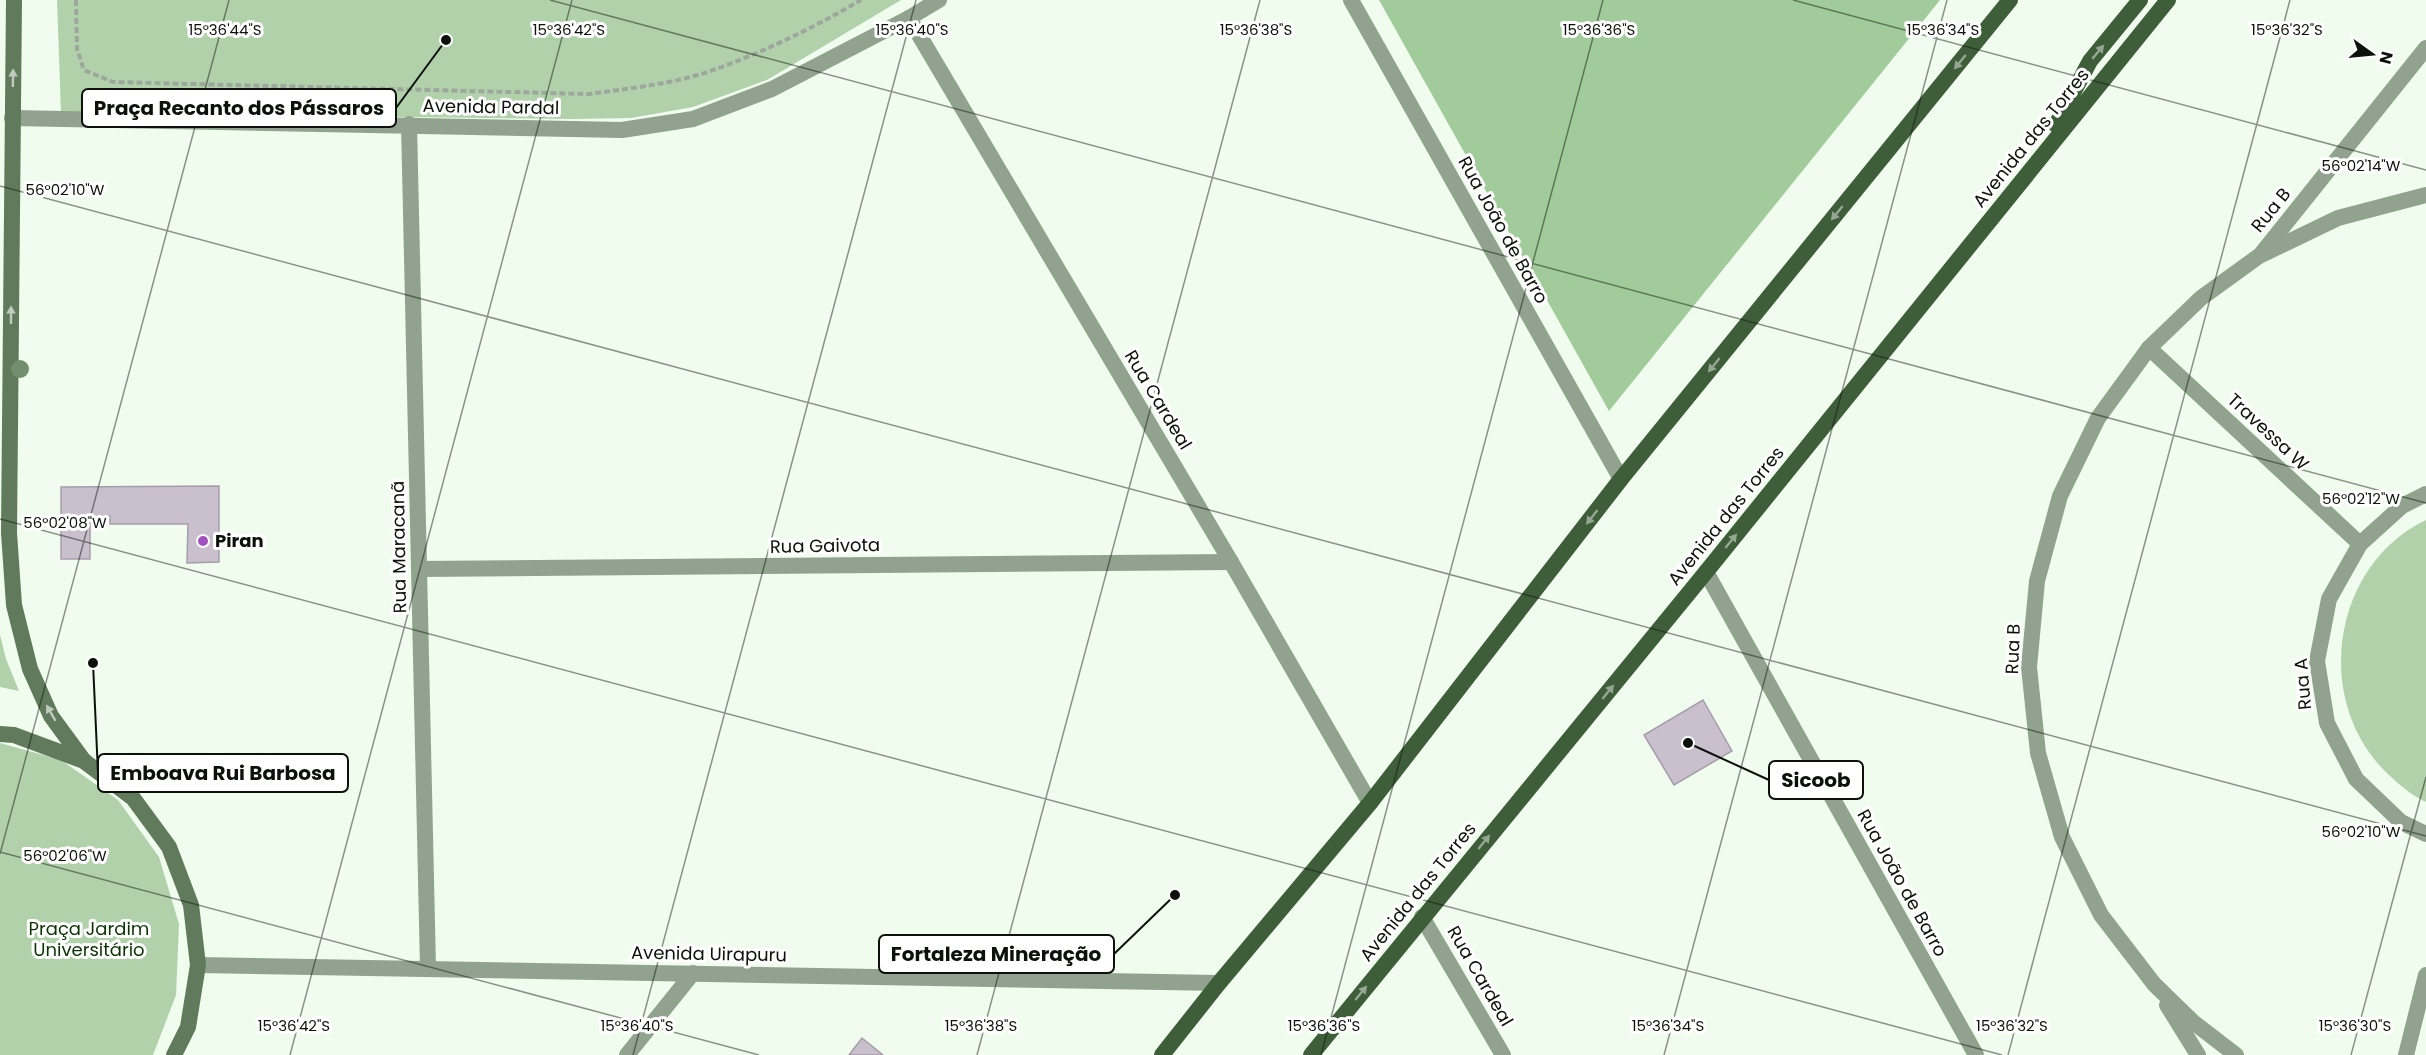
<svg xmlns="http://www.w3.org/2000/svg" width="2426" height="1055" font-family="Poppins,sans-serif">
  <rect width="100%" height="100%" fill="#f0fcee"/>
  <g fill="#b0d1aa">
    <path d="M 57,0 L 901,0 L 767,80 L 693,107 L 631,118 L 574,119 L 61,113 Z"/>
    <path d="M 2426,520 L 2426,802 C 2411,795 2401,786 2389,775 C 2312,704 2330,566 2426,520 Z"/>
    <path d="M 0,635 L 6,659 L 19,691 L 0,687 Z"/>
    <path d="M 0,743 L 61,760 L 118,800 L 159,857 L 179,924 L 176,995 L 153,1055 L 0,1055 Z"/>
  </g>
  <path fill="#a1cb9a" d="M 1379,0 L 1940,0 L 1609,411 Z"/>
  <g fill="#c9bfcd" stroke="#a69daa" stroke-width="1.5">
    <path d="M 219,486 L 219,562 L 187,563 L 188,524 L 110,524 L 110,516 L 90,516 L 90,559 L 61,559 L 61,487 Z"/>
    <path d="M 1703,700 L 1732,751 L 1674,785 L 1644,735 Z"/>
    <path d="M 862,1038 L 883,1055 L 849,1055 Z"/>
  </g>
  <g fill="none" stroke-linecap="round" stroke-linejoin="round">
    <path stroke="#9ea79c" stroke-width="4" stroke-dasharray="6 3" stroke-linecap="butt" d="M 76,0 L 77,49 L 84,70 L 113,82 L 589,94 C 631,88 675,84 716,69 C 766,51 815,27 861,0"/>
    <g stroke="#91a38e" stroke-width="16">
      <path d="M 1351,0 L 1621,479"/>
      <path d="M 909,18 L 1231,562 L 1370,803"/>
      <path d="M 12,118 L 622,130 L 693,119 L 772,89 L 909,18 L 939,0"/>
      <path d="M 409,124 L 428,968"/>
      <path d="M 2262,253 L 2426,48"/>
      <path d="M 2149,348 L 2360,544"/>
      <path d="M 2426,494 L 2402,506 L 2360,544 L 2329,599 L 2317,661 L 2327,723 L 2356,779 L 2401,822 L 2426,834"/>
      <path d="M 419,569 L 1231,562"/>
      <path d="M 1422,917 L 1503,1055"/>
      <path d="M 198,965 L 1219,983"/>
      <path d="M 2167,1005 L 2198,1055"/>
      <path d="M 627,1055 L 693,973"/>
      <path d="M 2236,1055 L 2193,1022 L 2154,984 L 2101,915 L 2062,837 L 2038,753 L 2029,667 L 2037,581 L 2060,496 L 2098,418 L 2149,348 L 2201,298 L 2259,256 L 2338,218 L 2426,195"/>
      <path d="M 2406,1055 L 2426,975"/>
    </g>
    <path stroke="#91a38e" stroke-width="16" d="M 1706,572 L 1976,1055"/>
    <g stroke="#617a5c" stroke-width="16">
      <path d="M 14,0 L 9,533 L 14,605 L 30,669 L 51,716 L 84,761"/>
      <path d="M 0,734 L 14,735 L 84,761 L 133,798 L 169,847 L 191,905 L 198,965 L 188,1027 L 174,1055"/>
    </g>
    <g stroke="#3e5d39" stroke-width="16">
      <path d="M 2056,125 L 2090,61 L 2140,0"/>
      <path d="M 1162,1055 L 1219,983 L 1370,803 L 1621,479 L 2010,0"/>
      <path d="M 1311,1055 L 1706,572 L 2168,0"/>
    </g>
  </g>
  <circle fill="#728f6d" cx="20" cy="369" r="9"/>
  <defs><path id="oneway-solid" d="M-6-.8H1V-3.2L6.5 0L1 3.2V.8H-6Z" transform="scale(1.5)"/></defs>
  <g fill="#95a692">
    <use href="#oneway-solid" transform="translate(2098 52) rotate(-50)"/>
    <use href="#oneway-solid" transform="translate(1960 62) rotate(129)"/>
    <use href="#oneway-solid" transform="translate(1837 213) rotate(129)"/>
    <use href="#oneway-solid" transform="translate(1714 365) rotate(129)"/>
    <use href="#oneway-solid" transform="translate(1592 517) rotate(128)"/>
    <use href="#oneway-solid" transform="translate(1731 541) rotate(-51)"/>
    <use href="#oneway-solid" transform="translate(1608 692) rotate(-51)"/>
    <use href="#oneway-solid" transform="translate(1484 842) rotate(-51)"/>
    <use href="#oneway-solid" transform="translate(1361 993) rotate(-51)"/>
  </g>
  <g fill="#c0cabe">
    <use href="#oneway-solid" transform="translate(13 78) rotate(-89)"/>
    <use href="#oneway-solid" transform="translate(11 315) rotate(-90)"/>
    <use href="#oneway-solid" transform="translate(51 713) rotate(-120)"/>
  </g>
  <path fill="none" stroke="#0d110c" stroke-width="1.5" stroke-opacity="0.45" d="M 550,0 L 2426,503M 1793,0 L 2426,170M 0,186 L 2426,836M 0,519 L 2002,1055M 0,852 L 759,1055M 0,854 L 229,0M 290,1055 L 572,0M 633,1055 L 916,0M 977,1055 L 1260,0M 1321,1055 L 1603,0M 1664,1055 L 1947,0M 2008,1055 L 2290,0M 2351,1055 L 2426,777"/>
  <circle fill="#a251c1" stroke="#fff" stroke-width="2" cx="203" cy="541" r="6"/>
  <g text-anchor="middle" stroke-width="6" stroke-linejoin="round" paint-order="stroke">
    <g font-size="18" fill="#0d110c" stroke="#fff">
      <text transform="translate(491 107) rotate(1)" y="6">Avenida Pardal</text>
      <text transform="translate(2031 138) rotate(-51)" y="6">Avenida das Torres</text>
      <text transform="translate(2271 210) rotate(-51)" y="6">Rua B</text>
      <text transform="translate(1503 230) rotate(61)" y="6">Rua João de Barro</text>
      <text transform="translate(1158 400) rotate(59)" y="6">Rua Cardeal</text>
      <text transform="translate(2268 432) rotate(43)" y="6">Travessa W</text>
      <text transform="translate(1726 516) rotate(-51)" y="6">Avenida das Torres</text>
      <text transform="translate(825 546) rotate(-1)" y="6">Rua Gaivota</text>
      <text transform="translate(399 547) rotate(-91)" y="6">Rua Maracanã</text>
      <text transform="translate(2013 649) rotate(-88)" y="6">Rua B</text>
      <text transform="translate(2303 684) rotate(-95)" y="6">Rua A</text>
      <text transform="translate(1902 883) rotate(61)" y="6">Rua João de Barro</text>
      <text transform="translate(1418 892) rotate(-51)" y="6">Avenida das Torres</text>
      <text transform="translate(709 954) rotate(1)" y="6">Avenida Uirapuru</text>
      <text transform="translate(1480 976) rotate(60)" y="6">Rua Cardeal</text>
    </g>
    <g font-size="18" font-weight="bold" fill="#0d110c" stroke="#fff" text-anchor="start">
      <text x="215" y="547">Piran</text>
    </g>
    <g font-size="18" fill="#0b3504" stroke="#fff">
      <text x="89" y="935">Praça Jardim<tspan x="89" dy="21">Universitário</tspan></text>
    </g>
  </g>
  <g font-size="15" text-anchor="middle" fill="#0d110c" stroke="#fff" stroke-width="6" stroke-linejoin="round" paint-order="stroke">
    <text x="225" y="35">15°36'44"S</text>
    <text x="569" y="35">15°36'42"S</text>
    <text x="912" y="35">15°36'40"S</text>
    <text x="1256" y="35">15°36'38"S</text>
    <text x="1599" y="35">15°36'36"S</text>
    <text x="1943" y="35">15°36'34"S</text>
    <text x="2287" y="35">15°36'32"S</text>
    <text x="2361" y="171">56°02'14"W</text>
    <text x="65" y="195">56°02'10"W</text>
    <text x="2361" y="504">56°02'12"W</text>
    <text x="65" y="528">56°02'08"W</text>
    <text x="2361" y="837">56°02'10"W</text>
    <text x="65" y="861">56°02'06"W</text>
    <text x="294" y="1031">15°36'42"S</text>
    <text x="637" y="1031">15°36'40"S</text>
    <text x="981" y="1031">15°36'38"S</text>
    <text x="1324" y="1031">15°36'36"S</text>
    <text x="1668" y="1031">15°36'34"S</text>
    <text x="2012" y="1031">15°36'32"S</text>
    <text x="2355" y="1031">15°36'30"S</text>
  </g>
  <path fill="none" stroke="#0d110c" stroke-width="2" d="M446 40L396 108M93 663L98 773M1688 743L1769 780M1175 895L1114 954"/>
  <g fill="#0d110c" stroke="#fff" stroke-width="2">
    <circle cx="446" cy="40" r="6"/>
    <circle cx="93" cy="663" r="6"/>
    <circle cx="1688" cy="743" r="6"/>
    <circle cx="1175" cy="895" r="6"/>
  </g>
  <g fill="#fff" stroke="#0d110c" stroke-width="2">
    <rect x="82" y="89" width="314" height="38" rx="6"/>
    <rect x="98" y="754" width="250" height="38" rx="6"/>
    <rect x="1769" y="761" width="94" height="38" rx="6"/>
    <rect x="879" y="935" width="235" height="38" rx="6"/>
  </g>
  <g font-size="20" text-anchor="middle" font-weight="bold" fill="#0d110c">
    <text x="239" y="115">Praça Recanto dos Pássaros</text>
    <text x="223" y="780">Emboava Rui Barbosa</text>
    <text x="1816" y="787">Sicoob</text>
    <text x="996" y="961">Fortaleza Mineração</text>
  </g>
  <g transform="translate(2372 54) rotate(105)" stroke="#ffffff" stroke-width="4.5" paint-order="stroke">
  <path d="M0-4.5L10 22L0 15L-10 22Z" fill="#0d110c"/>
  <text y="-9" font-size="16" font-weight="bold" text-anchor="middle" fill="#0d110c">N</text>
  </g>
</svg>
